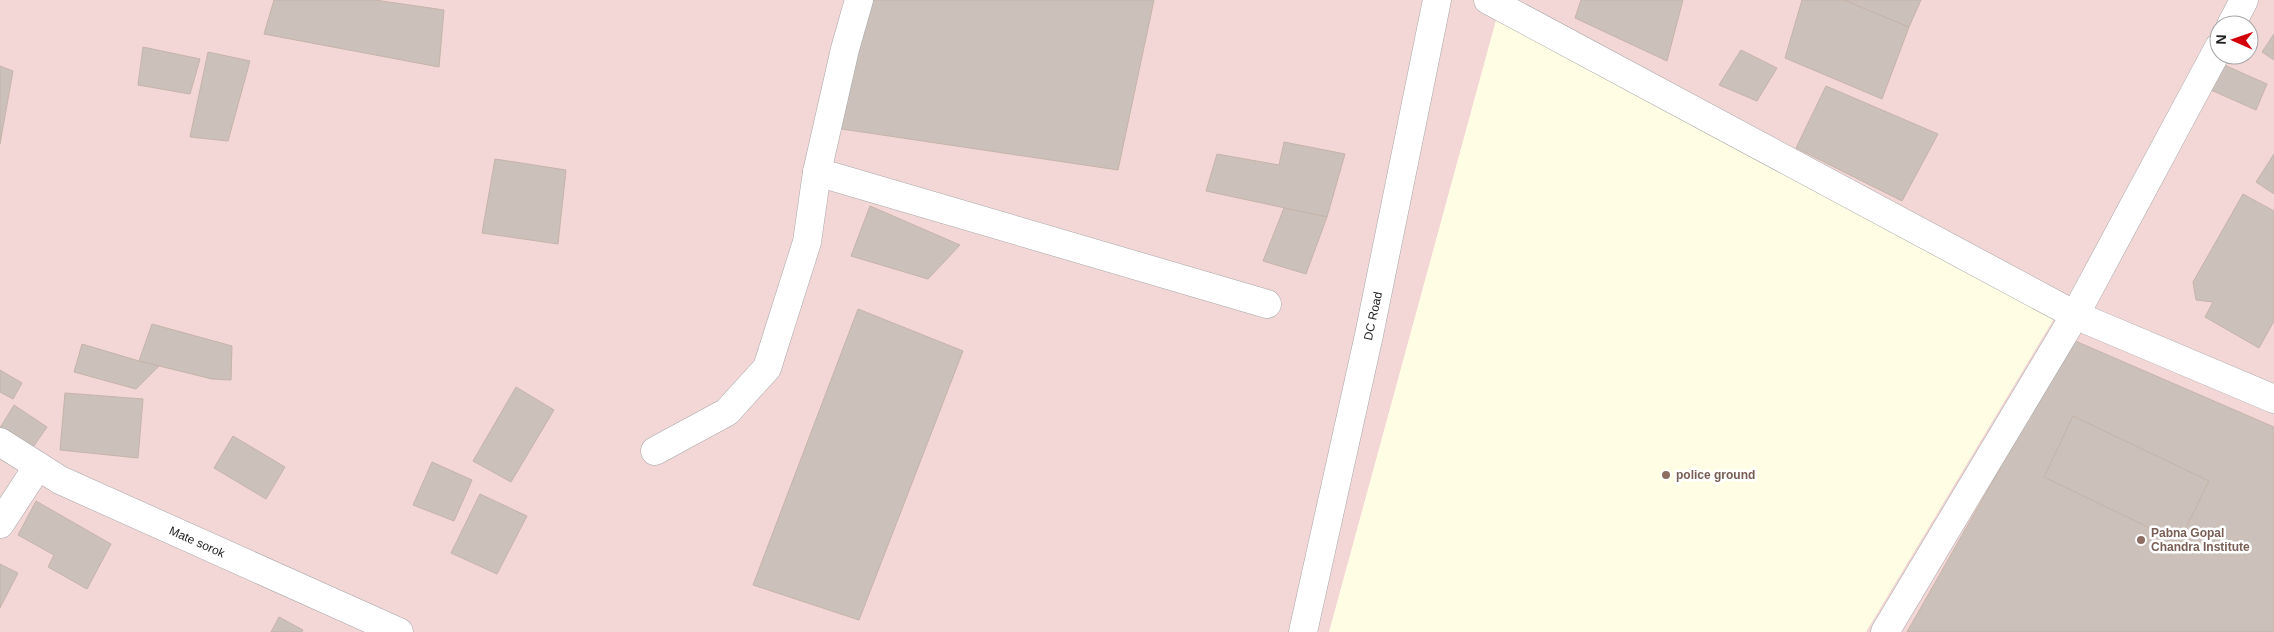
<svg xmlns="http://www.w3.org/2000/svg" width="2274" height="632" font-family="Helvetica,sans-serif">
  <rect width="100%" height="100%" fill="#f2eee8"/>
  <path fill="#f3d6d6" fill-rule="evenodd" d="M 0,0 L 2274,0 L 2274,632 L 0,632 ZM 2219,25 L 2249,25 L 2249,55 L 2219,55 Z"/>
  <path fill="#fffee4" d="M 1496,20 L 2055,317 L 1866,632 L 1329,632 Z"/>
  <g fill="#cbc0ba" stroke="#c5b4a9">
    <path d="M 274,0 L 375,0 L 444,10 L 439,67 L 264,34 Z"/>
    <path d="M 864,0 L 1154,0 L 1118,170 L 835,128 Z"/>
    <path d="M 1581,0 L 1683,0 L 1667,61 L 1575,18 Z"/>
    <path d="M 1802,0 L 1844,0 L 1909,27 L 1882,99 L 1785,58 Z"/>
    <path d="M 1844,0 L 1921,0 L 1909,27 Z"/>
    <path d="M 2274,34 L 2274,60 L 2262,52 Z"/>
    <path d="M 143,47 L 200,59 L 190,94 L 138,85 Z"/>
    <path d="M 1741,50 L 1777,68 L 1757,101 L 1719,85 Z"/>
    <path d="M 208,52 L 250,61 L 228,141 L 190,137 Z"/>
    <path d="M 2222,64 L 2267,84 L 2256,110 L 2211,90 Z"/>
    <path d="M 0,66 L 13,71 L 0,144 Z"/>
    <path d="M 1826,86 L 1938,134 L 1902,201 L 1796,148 Z"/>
    <path d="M 1284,142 L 1345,154 L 1327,217 L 1206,191 L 1217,154 L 1279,165 Z"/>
    <path d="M 2274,154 L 2274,194 L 2256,182 Z"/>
    <path d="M 495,159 L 566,170 L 558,244 L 482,233 Z"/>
    <path d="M 2243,194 L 2274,211 L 2274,321 L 2259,348 L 2205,317 L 2213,302 L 2196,300 L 2193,282 Z"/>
    <path d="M 870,206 L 960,245 L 928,279 L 851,256 Z"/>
    <path d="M 1284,208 L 1327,217 L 1306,274 L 1263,261 Z"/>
    <path d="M 858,309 L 963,351 L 859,620 L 753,585 Z"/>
    <path d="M 152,324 L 232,346 L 231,380 L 212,379 L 139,361 Z"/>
    <path d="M 2073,340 L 2274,427 L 2274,632 L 1907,632 Z"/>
    <path d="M 82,344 L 139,361 L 159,366 L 136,389 L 74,372 Z"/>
    <path d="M 0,370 L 22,383 L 13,399 L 0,392 Z"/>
    <path d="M 516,387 L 554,410 L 511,482 L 473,461 Z"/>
    <path d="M 65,393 L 143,399 L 138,458 L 60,450 Z"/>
    <path d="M 14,405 L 47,427 L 31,450 L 0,428 Z"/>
    <path d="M 2073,416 L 2209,481 L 2179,542 L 2044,477 Z"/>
    <path d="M 233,436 L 285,467 L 266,499 L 214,468 Z"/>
    <path d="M 432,462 L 472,480 L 454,521 L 413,505 Z"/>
    <path d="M 480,494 L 527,516 L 497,574 L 451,553 Z"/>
    <path d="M 36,501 L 111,544 L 87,589 L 48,567 L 54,555 L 18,535 Z"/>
    <path d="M 0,564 L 18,573 L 0,608 Z"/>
    <path d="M 279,617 L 303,630 L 302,632 L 271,632 Z"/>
  </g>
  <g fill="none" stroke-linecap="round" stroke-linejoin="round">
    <defs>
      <g id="minor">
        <path d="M 1488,0 L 2075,315 L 2274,399"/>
        <path d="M 2231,25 L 2244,0"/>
        <path d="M 817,172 L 1267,304"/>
        <path d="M 0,442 L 60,480 L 399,632"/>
        <path d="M 655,451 L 727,412 L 767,368 L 807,242 L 817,172 L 845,49 L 859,0"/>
        <path d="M 0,524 L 38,466"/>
        <path d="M 1885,632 L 2075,315 L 2219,47"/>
      </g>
      <path id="tertiary" d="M 1303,632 L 1369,335 L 1437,0"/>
    </defs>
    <use href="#minor" stroke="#a8a8a8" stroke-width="29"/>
    <use href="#tertiary" stroke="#a8a8a8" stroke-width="29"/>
    <use href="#minor" stroke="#fff" stroke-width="28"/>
    <use href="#tertiary" stroke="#fff" stroke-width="28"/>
  </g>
  <g fill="#8d6e63" stroke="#fff" stroke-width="2">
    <circle cx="1666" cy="475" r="5"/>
    <circle cx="2141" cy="540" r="5"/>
  </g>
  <g text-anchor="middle" stroke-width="5" stroke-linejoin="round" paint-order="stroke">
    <g font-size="12" fill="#212121" stroke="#fff">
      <text transform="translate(1373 316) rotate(-78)" y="4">DC Road</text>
      <text transform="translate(197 542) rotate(24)" y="4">Mate sorok</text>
    </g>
    <g font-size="12" font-weight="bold" fill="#785e54" stroke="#fff" text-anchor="start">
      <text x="1676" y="479">police ground</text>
      <text x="2151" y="537">Pabna Gopal<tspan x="2151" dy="14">Chandra Institute</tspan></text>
    </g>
  </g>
  <g transform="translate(2234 40) rotate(272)"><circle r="24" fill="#ffffff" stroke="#a6a6a6"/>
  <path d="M0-4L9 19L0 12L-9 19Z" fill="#d30009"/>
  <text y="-8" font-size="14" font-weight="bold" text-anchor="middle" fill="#212121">N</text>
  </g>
</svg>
